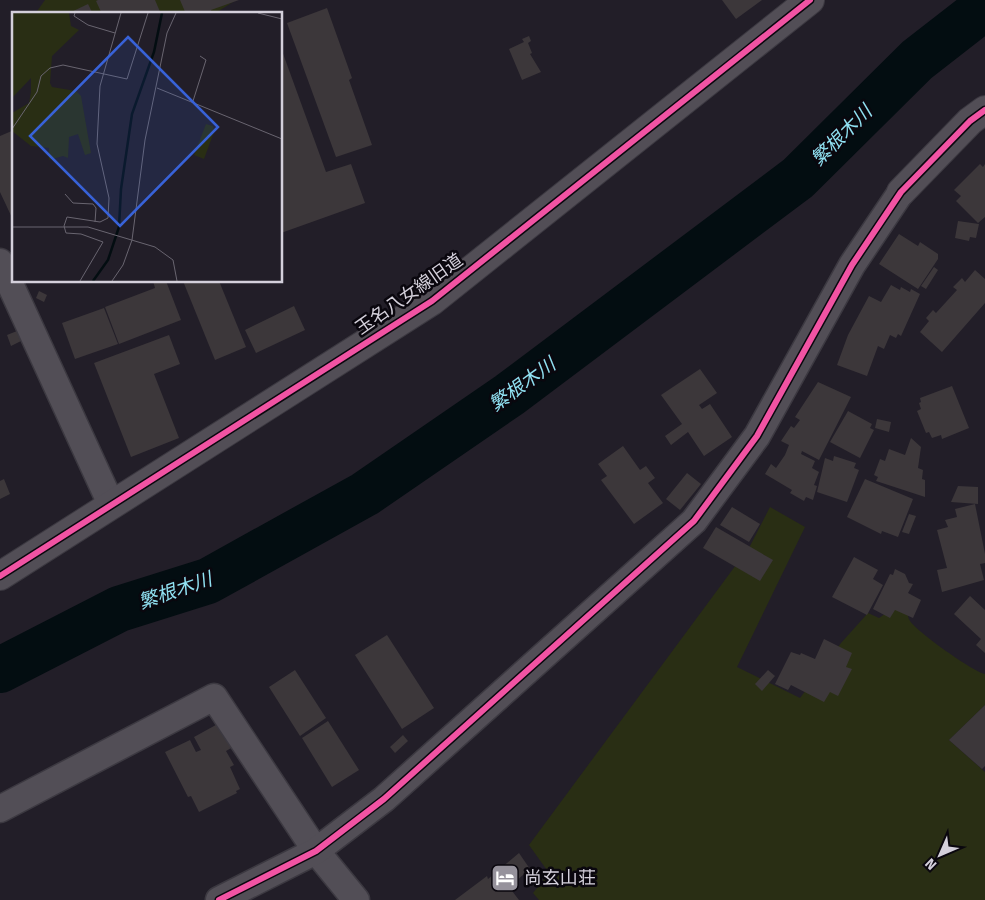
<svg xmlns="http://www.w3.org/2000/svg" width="985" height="900" font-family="'Fira Sans','Noto Sans JP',sans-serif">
  <rect width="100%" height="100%" fill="#221e28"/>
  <g fill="#292e14">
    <path d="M 45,0 L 236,0 L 214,14 L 35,14 Z"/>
    <path d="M 770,507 L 805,527 L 737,667 L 800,698 L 841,643 L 868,613 L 879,618 L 908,598 C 908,605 906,616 910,621 C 916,631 975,673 985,674 L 985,705 L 949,740 L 985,772 L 985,900 L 539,900 L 533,893 L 549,873 L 529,845 L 750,546 Z"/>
  </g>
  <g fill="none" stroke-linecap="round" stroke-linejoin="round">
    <path stroke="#030d11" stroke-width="46" d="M 0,670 L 119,609 L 208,581 L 365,494 L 509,395 L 798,178 L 917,60 L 985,7"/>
  </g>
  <g fill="#3c373a">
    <path d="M 98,0 L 155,0 L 161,14 L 141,14 L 140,12 L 136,14 L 102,14 L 96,1 Z"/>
    <path d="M 180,0 L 239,0 L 211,10 L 212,13 L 209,14 L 186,14 Z"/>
    <path d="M 722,0 L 762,0 L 736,19 Z"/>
    <path d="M 88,4 L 93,14 L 67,14 Z"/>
    <path d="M 327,8 L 352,78 L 349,80 L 372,145 L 336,157 L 287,23 Z"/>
    <path d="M 529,36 L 531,41 L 528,43 L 532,53 L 530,54 L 541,72 L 522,80 L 509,49 L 524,42 L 522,39 Z"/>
    <path d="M 281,48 L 326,172 L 351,164 L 365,203 L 281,233 Z"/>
    <path d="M 14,130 L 14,222 L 0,192 L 0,136 Z"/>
    <path d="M 980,164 L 983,167 L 985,164 L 985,217 L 978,223 L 956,201 L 961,196 L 954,190 Z"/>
    <path d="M 958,221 L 979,224 L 976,238 L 970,237 L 969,241 L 955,238 Z"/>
    <path d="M 899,234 L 918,246 L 920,242 L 938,254 L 938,259 L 918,289 L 879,264 Z"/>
    <path d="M 934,267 L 938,270 L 926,289 L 921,286 Z"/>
    <path d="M 975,270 L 985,279 L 985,303 L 942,352 L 920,332 L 929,321 L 926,318 L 933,310 L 936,313 L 957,290 L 953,287 L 962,278 L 965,282 Z"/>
    <path d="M 153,281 L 166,281 L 181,320 L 119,344 L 105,307 L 155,288 Z"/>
    <path d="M 183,281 L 219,281 L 246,347 L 215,360 Z"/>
    <path d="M 891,285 L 900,290 L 901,287 L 910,292 L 911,289 L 920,294 L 901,336 L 898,334 L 896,338 L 890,335 L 884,349 L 878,346 L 867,376 L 837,365 L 848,335 L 869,296 L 881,302 Z"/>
    <path d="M 39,291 L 47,295 L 44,302 L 36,298 Z"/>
    <path d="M 294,306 L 305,330 L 256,353 L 245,330 Z"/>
    <path d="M 104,308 L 118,344 L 75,359 L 62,323 Z"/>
    <path d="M 17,331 L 21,341 L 11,346 L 7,335 Z"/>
    <path d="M 169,335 L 180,364 L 154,374 L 179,438 L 131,457 L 94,363 Z"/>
    <path d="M 700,369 L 717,393 L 699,405 L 702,409 L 710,404 L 732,437 L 704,456 L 688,432 L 671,445 L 665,436 L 682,424 L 661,395 Z"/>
    <path d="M 818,382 L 851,397 L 819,460 L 802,451 L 801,454 L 815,461 L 812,468 L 819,472 L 814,485 L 817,486 L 813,500 L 806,497 L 804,501 L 790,493 L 792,490 L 765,474 L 771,464 L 776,468 L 785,455 L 789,445 L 781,441 L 791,426 L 794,428 L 800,420 L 795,417 Z"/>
    <path d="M 952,386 L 969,428 L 942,439 L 941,435 L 932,438 L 929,432 L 926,433 L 917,411 L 921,409 L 919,403 L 921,402 L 920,398 Z"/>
    <path d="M 848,411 L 872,424 L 870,428 L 874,430 L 860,458 L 830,442 Z"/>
    <path d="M 877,419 L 891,422 L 889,432 L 875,428 Z"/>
    <path d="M 911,438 L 921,447 L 918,468 L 923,470 L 922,479 L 925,480 L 925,497 L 876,481 L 878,477 L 874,475 L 880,459 L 885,461 L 889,449 L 905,455 Z"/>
    <path d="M 623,446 L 640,470 L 646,466 L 655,478 L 648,483 L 663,503 L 634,524 L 601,480 L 607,476 L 598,464 Z"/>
    <path d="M 834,456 L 856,463 L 854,468 L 859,470 L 847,502 L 817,492 L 825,458 L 833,461 Z"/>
    <path d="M 687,473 L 701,484 L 680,510 L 666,499 Z"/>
    <path d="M 4,479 L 10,494 L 0,499 L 0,481 Z"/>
    <path d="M 865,479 L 913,499 L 898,537 L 882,531 L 881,534 L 847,517 Z"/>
    <path d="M 958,486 L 978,487 L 978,504 L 951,502 Z"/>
    <path d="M 975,504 L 985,554 L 985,563 L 980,564 L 984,580 L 942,592 L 937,570 L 947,568 L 937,530 L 948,527 L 945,520 L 957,517 L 955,509 Z"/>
    <path d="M 732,507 L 760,524 L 749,542 L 720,525 Z"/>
    <path d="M 909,514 L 916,516 L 909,534 L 902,532 Z"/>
    <path d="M 716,527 L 773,560 L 760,581 L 703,548 Z"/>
    <path d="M 854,557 L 878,570 L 873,579 L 883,585 L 867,615 L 832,597 Z"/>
    <path d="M 895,569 L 905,574 L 909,583 L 913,584 L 908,593 L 921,600 L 913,618 L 895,610 L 890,618 L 873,609 L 890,574 L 893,575 Z"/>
    <path d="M 970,596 L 985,610 L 985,653 L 976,645 L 981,639 L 954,614 Z"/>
    <path d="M 387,635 L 434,708 L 402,729 L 355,655 Z"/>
    <path d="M 824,639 L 852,653 L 846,667 L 852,669 L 838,696 L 830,692 L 824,702 L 791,685 L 788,690 L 775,684 L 791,652 L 800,655 L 801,653 L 815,659 Z"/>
    <path d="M 295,670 L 326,718 L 300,736 L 269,687 Z"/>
    <path d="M 768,670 L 775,676 L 762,691 L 755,684 Z"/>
    <path d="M 985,705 L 985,766 L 982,769 L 949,740 Z"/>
    <path d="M 234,715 L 242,742 L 226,751 L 234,765 L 230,767 L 240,789 L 236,791 L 237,793 L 199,812 L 191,796 L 188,797 L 165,752 L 190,740 L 196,752 L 201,750 L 194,737 Z"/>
    <path d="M 328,721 L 359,770 L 332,787 L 302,738 Z"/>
    <path d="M 403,735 L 408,741 L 395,753 L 390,747 Z"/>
    <path d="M 519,853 L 530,869 L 509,887 L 519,900 L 455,900 L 487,876 L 488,879 Z"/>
  </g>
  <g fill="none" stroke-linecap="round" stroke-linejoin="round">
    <defs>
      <g id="minor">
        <path d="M 0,262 L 111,504"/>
        <path d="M 0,809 L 214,697 L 316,851 L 356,900"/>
        <path d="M 219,900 L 316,851 L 384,799 L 694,521 L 757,436 L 852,265 L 901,192"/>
      </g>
      <g id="tertiary">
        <path d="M 901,192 L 970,121 L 985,110"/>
        <path d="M 0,576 L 432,301 L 810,0"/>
      </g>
    </defs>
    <use href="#minor" stroke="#3c3941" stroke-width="29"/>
    <use href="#tertiary" stroke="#3c3941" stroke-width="30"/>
    <use href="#minor" stroke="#524e56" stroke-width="26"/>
    <use href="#tertiary" stroke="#524e56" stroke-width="28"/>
    <defs>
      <g id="cycleway">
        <path d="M 0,576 L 432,301 L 810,0"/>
        <path d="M 219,900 L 316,851 L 384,799 L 694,521 L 757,436 L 852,265 L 901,192 L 970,121 L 985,110"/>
      </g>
    </defs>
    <use href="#cycleway" stroke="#0a070e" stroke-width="9"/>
    <use href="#cycleway" stroke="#f153a3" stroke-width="6"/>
  </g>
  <defs>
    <symbol id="hotel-square" viewBox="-11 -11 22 22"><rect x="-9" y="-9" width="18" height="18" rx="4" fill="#96929c" stroke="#0a070e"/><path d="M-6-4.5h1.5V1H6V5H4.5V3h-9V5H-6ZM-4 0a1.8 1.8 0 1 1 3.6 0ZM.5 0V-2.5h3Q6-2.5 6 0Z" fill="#fff"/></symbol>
  </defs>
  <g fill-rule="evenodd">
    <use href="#hotel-square" x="489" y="862" width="32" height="32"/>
  </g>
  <g text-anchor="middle" stroke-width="5" stroke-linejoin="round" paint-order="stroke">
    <g font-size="18" fill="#d4d0db" stroke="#0a070e">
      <text transform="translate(409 294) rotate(-35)" y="6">玉名八女線旧道</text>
    </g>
    <g font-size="18" fill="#d4d0db" stroke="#0a070e" text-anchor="start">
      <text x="524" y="884">尚玄山荘</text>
    </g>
    <g font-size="19" font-style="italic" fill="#90e1f2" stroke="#0a070e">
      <text transform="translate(841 135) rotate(-45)" y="7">繁根木川</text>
      <text transform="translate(522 384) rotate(-36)" y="7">繁根木川</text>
      <text transform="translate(175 590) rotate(-19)" y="7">繁根木川</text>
    </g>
  </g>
  <g transform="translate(12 12)">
    <rect width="270" height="270" fill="#221e28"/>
    <path d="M 0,1 L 57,1 L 59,14 L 67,18 L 40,44 L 38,71 L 40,75 L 64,79 L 69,84 L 79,141 L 73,143 L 66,122 L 57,125 L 56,146 L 51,144 L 37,148 L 37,136 L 19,134 L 0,119 L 0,101 L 17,91 L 19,80 L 19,66 L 0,86 ZM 194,112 L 201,114 L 202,120 L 192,147 L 182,143 Z" fill="#292e14"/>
    <path fill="none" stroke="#030d11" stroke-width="2.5" d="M 81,269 L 96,248 L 107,215 L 109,177 L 120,102 L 142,40 L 150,1"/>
    <path fill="none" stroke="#696570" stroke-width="1" d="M 63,1 L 62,4 L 76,13 L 103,21M 246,1 L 270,7M 145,76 L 270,127M 181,89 L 194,48 L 188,44M 0,117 L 25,80 L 29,64 L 38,56 L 51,53 L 115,67 L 136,1M 53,182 L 61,191 L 81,192 L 84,196 L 83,210M 0,215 L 76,215 L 143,235 L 161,248 L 165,269M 68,269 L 91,230 L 69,222 L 54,221 L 52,214 L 55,205 L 88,210 L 96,206 L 97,186 L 85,132 L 88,74 L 109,1M 100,269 L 111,253 L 120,228 L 133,128 L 155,21 L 164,1"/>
    <path fill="#3862d8" fill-opacity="0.15" stroke="#3862d8" stroke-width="2.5" d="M 116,25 L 206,115 L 108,214 L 18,124 Z"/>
    <rect width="270" height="270" fill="none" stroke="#d4d0db" stroke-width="2.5"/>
  </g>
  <g transform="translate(940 855) rotate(225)" stroke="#0a070e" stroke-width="4" paint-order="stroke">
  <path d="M0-4L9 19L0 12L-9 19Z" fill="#d4d0db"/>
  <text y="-8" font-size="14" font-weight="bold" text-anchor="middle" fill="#d4d0db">N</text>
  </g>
</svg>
